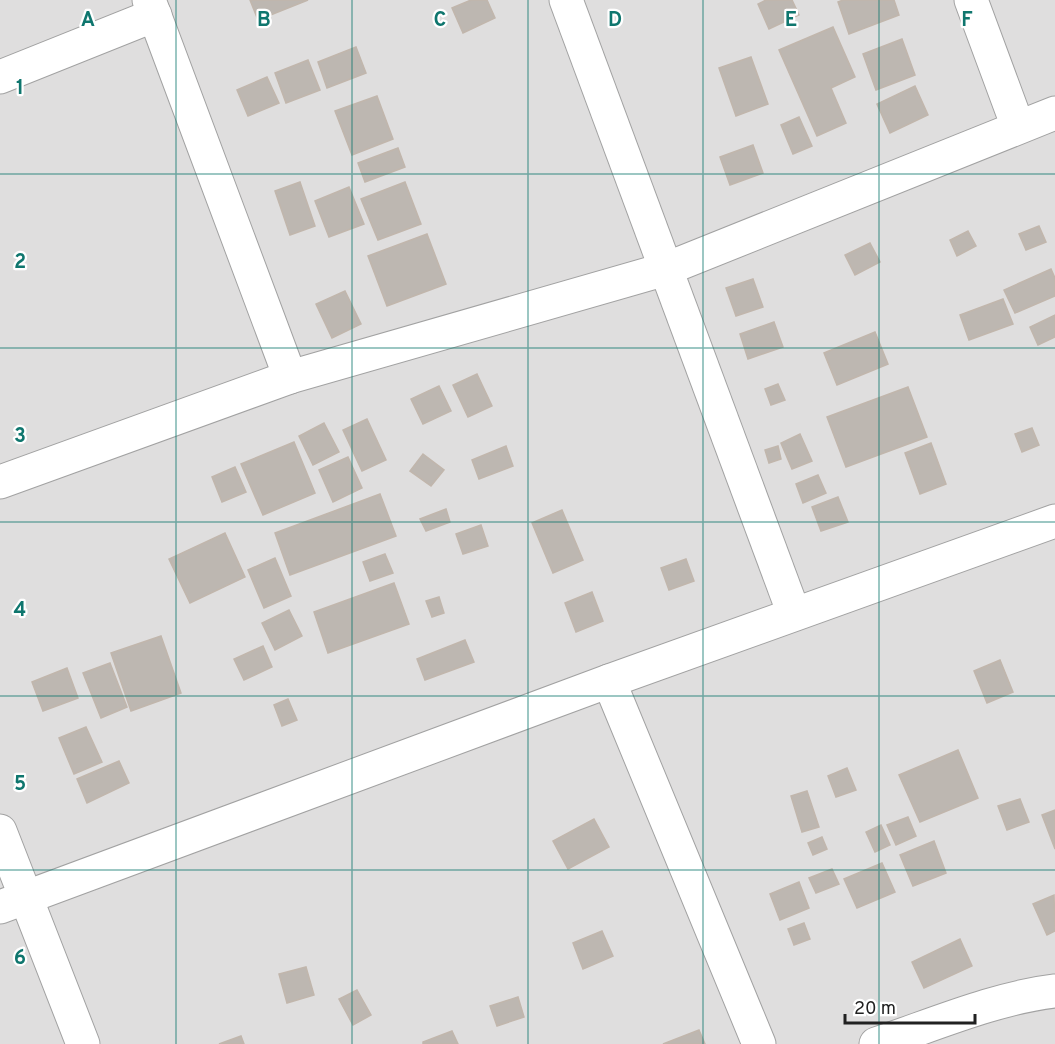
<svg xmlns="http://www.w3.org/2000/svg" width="1055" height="1044" font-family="Overpass,sans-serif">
  <rect width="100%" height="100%" fill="#f0eee8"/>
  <rect fill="#dfdede" x="0" y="0" width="1055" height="1044"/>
  <g fill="#bdb7b1" stroke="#c1b6ac" stroke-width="1.5">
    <path d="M 250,0 L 308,0 L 258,20 Z"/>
    <path d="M 471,0 L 487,0 L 495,18 L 463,33 L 452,8 Z"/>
    <path d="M 766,0 L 792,0 L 799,15 L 769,29 L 758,4 Z"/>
    <path d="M 843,0 L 894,0 L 899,15 L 849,34 L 838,2 Z"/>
    <path d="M 833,27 L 855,77 L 831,88 L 846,123 L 817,136 L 779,50 Z"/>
    <path d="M 902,39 L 915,75 L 876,90 L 863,54 Z"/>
    <path d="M 356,47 L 366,73 L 327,88 L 318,62 Z"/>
    <path d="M 751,57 L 768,104 L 736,116 L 719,68 Z"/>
    <path d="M 308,60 L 320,90 L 286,103 L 275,73 Z"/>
    <path d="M 267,77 L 279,103 L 248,116 L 237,90 Z"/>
    <path d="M 915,86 L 928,115 L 890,133 L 877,104 Z"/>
    <path d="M 377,96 L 393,139 L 352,155 L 335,111 Z"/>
    <path d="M 799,117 L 812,146 L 793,154 L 781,125 Z"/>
    <path d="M 753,145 L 763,173 L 730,185 L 720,157 Z"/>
    <path d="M 398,148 L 405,167 L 365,182 L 358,163 Z"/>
    <path d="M 300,182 L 315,226 L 290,235 L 275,191 Z"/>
    <path d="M 405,182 L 421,224 L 378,240 L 361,199 Z"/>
    <path d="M 349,187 L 364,224 L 329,237 L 315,201 Z"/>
    <path d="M 1039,226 L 1046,242 L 1026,250 L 1019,234 Z"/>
    <path d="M 968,231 L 976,246 L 957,256 L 950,240 Z"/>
    <path d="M 427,234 L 446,284 L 387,306 L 368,256 Z"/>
    <path d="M 870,243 L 880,262 L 855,275 L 845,255 Z"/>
    <path d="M 1051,269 L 1055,278 L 1055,296 L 1015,313 L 1004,290 Z"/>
    <path d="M 753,279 L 763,307 L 736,316 L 726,288 Z"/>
    <path d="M 345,291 L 361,324 L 332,338 L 316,304 Z"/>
    <path d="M 1003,299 L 1013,324 L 969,340 L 960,315 Z"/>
    <path d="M 1055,315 L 1055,337 L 1038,345 L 1030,327 Z"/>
    <path d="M 774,322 L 783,347 L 748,359 L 740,334 Z"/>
    <path d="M 875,332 L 888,364 L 837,385 L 824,353 Z"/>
    <path d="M 477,374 L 492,406 L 468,417 L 453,385 Z"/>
    <path d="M 778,384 L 785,400 L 771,405 L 765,389 Z"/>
    <path d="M 439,386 L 451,411 L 423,424 L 411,399 Z"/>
    <path d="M 908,387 L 927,437 L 846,467 L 827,417 Z"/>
    <path d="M 367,419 L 386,460 L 362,471 L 343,430 Z"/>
    <path d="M 324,423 L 339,452 L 313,465 L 299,436 Z"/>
    <path d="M 1032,428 L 1039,445 L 1022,452 L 1015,434 Z"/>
    <path d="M 800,434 L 812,461 L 792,469 L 781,443 Z"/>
    <path d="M 294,442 L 315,493 L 263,515 L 241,464 Z"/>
    <path d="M 931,443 L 946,484 L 920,494 L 905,453 Z"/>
    <path d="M 506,446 L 513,466 L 479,479 L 472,460 Z"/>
    <path d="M 778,446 L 781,459 L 769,463 L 765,450 Z"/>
    <path d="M 423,454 L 444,470 L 431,486 L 410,471 Z"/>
    <path d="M 348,457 L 362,488 L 333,502 L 319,470 Z"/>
    <path d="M 235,467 L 246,492 L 222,502 L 212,477 Z"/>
    <path d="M 818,475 L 826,493 L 803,503 L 796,484 Z"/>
    <path d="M 380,494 L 396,536 L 290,575 L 275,533 Z"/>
    <path d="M 838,497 L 848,522 L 821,531 L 812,507 Z"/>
    <path d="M 446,509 L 450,522 L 426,531 L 420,519 Z"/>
    <path d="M 562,510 L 583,560 L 553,573 L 532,523 Z"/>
    <path d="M 481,525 L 488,546 L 463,554 L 456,534 Z"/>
    <path d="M 225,533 L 245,577 L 190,603 L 169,559 Z"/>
    <path d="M 385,554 L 393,573 L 370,581 L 363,562 Z"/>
    <path d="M 275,558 L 291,596 L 264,608 L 248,570 Z"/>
    <path d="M 686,559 L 694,581 L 669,590 L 661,568 Z"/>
    <path d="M 394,583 L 409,624 L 328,653 L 314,612 Z"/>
    <path d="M 592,592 L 603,621 L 576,632 L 565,603 Z"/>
    <path d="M 439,597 L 444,613 L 432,617 L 426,601 Z"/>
    <path d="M 289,610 L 302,636 L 275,650 L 262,623 Z"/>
    <path d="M 161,636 L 181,693 L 131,711 L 111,653 Z"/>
    <path d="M 465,640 L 474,662 L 425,680 L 417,659 Z"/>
    <path d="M 263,646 L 272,667 L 244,680 L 234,659 Z"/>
    <path d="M 1000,660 L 1013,692 L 987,703 L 974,671 Z"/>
    <path d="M 110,663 L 127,707 L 101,718 L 83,673 Z"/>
    <path d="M 67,668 L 78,698 L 43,711 L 32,682 Z"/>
    <path d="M 288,699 L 297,720 L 282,726 L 274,705 Z"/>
    <path d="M 86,727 L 102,762 L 74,774 L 59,738 Z"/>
    <path d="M 958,750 L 978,798 L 920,822 L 899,775 Z"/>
    <path d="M 119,761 L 129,783 L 87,803 L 77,779 Z"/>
    <path d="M 847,768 L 856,790 L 836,797 L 828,776 Z"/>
    <path d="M 807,791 L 819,827 L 802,832 L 791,796 Z"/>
    <path d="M 1020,799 L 1029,822 L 1007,830 L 998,806 Z"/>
    <path d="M 1055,810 L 1055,849 L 1042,815 Z"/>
    <path d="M 908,817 L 916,836 L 896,845 L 887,825 Z"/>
    <path d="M 594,819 L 609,847 L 568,869 L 553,841 Z"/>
    <path d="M 881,825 L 890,845 L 875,852 L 866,832 Z"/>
    <path d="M 822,837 L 827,849 L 813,855 L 808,843 Z"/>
    <path d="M 934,841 L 946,873 L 913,886 L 900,855 Z"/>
    <path d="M 882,863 L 895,892 L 857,908 L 844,879 Z"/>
    <path d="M 832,869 L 839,884 L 816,893 L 809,878 Z"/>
    <path d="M 799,882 L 809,908 L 780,920 L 770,894 Z"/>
    <path d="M 1054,895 L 1055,931 L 1047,935 L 1033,904 Z"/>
    <path d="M 804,923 L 810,939 L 794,945 L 788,929 Z"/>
    <path d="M 602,931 L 613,956 L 583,969 L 573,943 Z"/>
    <path d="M 960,939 L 972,966 L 924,988 L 912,962 Z"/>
    <path d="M 306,967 L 314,995 L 287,1003 L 279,974 Z"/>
    <path d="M 357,990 L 371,1015 L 353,1025 L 339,999 Z"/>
    <path d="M 518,997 L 524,1017 L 497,1026 L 490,1006 Z"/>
    <path d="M 699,1030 L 705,1044 L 663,1044 Z"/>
    <path d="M 452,1031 L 458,1044 L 423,1044 L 423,1042 Z"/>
    <path d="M 241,1036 L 244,1044 L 219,1044 Z"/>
  </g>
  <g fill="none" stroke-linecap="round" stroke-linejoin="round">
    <defs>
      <g id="minor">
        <path d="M 149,0 L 290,377"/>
        <path d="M 566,0 L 794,614"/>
        <path d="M 971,0 L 1018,127"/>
        <path d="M 0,77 L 155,15"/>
        <path d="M 0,482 L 290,377 L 666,269 L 1055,113"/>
        <path d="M 609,681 L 759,1044"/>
        <path d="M 0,831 L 83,1044"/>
        <path d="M 0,907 L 609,681 L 1055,521"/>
        <path d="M 876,1044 C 933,1025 995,998 1055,991"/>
      </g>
    </defs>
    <use href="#minor" stroke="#a2a2a2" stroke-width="35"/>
    <use href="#minor" stroke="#fff" stroke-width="33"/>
  </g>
  <path fill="none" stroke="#0f766e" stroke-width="1.5" stroke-opacity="0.55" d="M 176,0 L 176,1044M 352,0 L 352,1044M 528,0 L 528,1044M 703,0 L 703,1044M 879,0 L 879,1044M 0,174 L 1055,174M 0,348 L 1055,348M 0,522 L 1055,522M 0,696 L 1055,696M 0,870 L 1055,870"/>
  <g font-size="20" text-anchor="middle" font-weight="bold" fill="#0f766e" stroke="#fff" stroke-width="4.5" stroke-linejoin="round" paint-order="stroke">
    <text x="88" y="26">A</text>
    <text x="264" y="26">B</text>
    <text x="440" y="26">C</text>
    <text x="615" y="26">D</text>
    <text x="791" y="26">E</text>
    <text x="967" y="26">F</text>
    <text x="20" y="94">1</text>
    <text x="20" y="268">2</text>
    <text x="20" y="442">3</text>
    <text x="20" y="616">4</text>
    <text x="20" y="790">5</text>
    <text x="20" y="964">6</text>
  </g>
  <path d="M845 1014v9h130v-9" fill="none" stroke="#212121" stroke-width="3"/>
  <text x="854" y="1014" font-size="18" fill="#212121" stroke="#ffffff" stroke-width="4.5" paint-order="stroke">20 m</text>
</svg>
